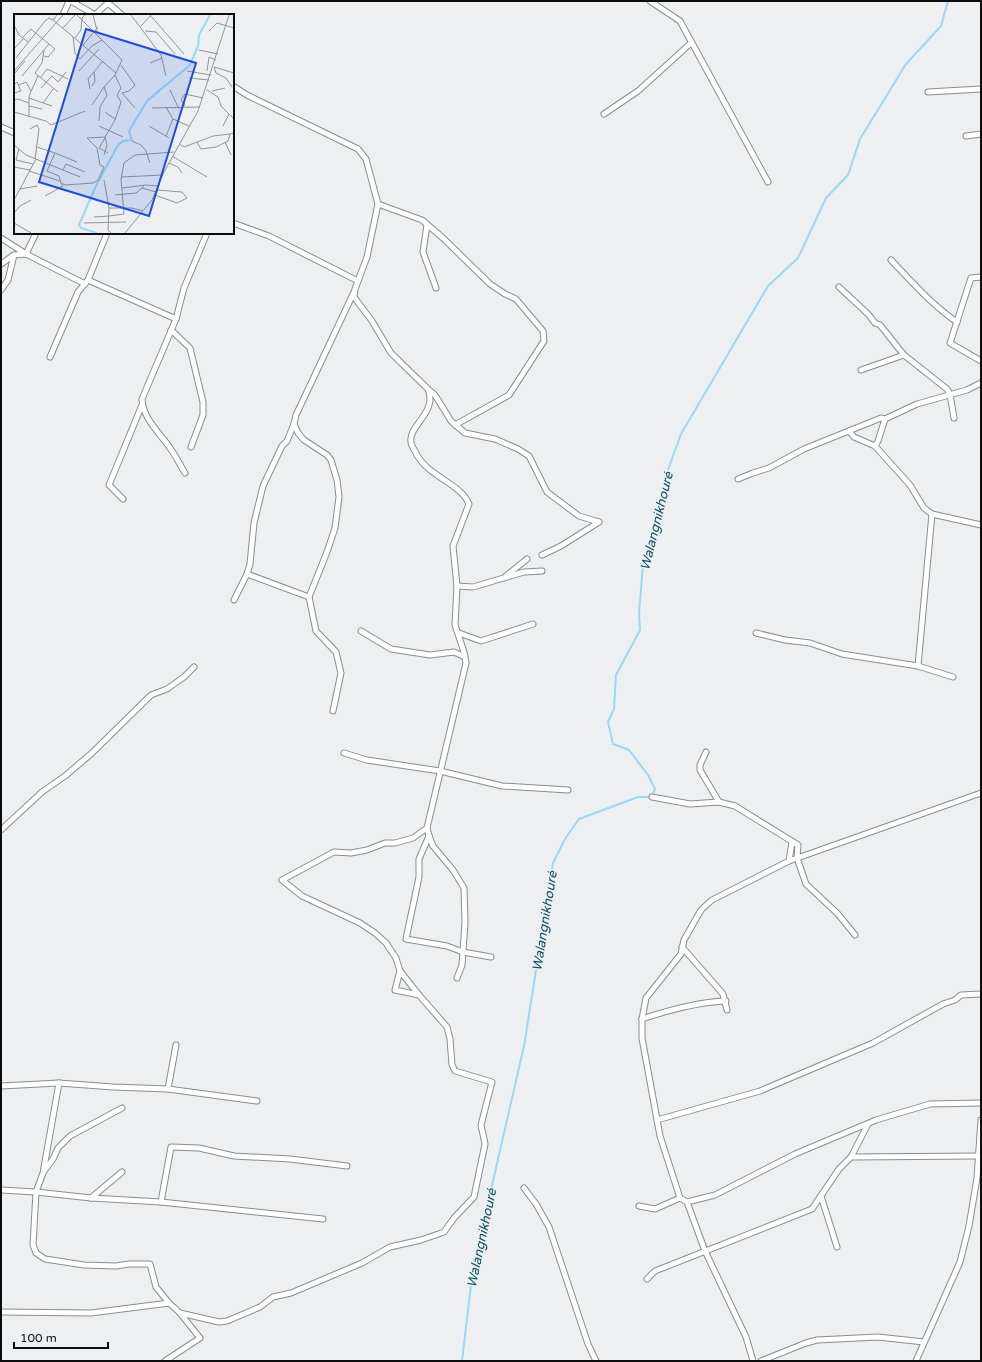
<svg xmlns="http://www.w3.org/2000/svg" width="982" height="1362" font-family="'Varela Round',sans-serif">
  <rect width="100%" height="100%" fill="#edeff1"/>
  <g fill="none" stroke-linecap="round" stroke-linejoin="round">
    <path stroke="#98d8f8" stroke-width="2" d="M 462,1361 L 473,1268 L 524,1046 L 553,863 L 565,839 L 579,819 L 638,797 L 652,797 L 655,789 L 648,775 L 629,750 L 613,744 L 608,722 L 614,709 L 616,675 L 640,630 L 639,613 L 643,565 L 668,470 L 681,434 L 768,286 L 798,258 L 826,198 L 848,175 L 860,139 L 906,64 L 941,26 L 948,1"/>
    <defs>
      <g id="minor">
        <path d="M 71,1 L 95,15"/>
        <path d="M 650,1 L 680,21 L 768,182"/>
        <path d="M 63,15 L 69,1"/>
        <path d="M 95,15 L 108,3 L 122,15"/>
        <path d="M 233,86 L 247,95 L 358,149 L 366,159 L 378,204 L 367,257 L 355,289 L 354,297 L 372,321 L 391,353 L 428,389 C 438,412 408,426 411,442 C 411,445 413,448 415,451 C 426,477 460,482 469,504 L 453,546 L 457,586 L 455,625 L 464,652 L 466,663 L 427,828 L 429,836 L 433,846 L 453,870 L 464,888 L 465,923 L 462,965 L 457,978"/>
        <path d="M 928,92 L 981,89"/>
        <path d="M 604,114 L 638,91 L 691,43"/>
        <path d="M 1,127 L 15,133"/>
        <path d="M 966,136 L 981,134"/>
        <path d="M 378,204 L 422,220 L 443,238 L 490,284 L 505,294 L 516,299 L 543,331 L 544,341 L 509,395 L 455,425"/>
        <path d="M 233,223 L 269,236 L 358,281"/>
        <path d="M 427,225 L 423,252 L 436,288"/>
        <path d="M 1,238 L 26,254 L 36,233"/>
        <path d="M 891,260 C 911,281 932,305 957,322"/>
        <path d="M 1,264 L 14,255 L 26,254 L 85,284"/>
        <path d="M 981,277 L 971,278 L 950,343 L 981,361"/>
        <path d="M 88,280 L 176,319"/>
        <path d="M 839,287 L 868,314 L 875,323 L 880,325 L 904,355 L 947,389 L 950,394 L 954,418"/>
        <path d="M 1,290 L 8,280 L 14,255"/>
        <path d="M 171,330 L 190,348 L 203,402 L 203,415 L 191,447"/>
        <path d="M 50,357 L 78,292 L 88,280 L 107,233"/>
        <path d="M 861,370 L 904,355"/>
        <path d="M 429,390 L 435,395 L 451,421 L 465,433 L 495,439 L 518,449 L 529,456 L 547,492 L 579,516 L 599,522"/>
        <path d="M 849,431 L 854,437 L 875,446 L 910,485 L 924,508 L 932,514 L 918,666"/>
        <path d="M 875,446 L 878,441 L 885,419"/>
        <path d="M 185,473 C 180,465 176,456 170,448 C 160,433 143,419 142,399 L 176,319 L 184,288 L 207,233"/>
        <path d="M 738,479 L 753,473 L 769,468 L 804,449 L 881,418 L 885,419 L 917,404 L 967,390 L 981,383"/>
        <path d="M 123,499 L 109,485 L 142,405"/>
        <path d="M 932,514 L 981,525"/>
        <path d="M 542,555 L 561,546 L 599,522"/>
        <path d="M 247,574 L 309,597"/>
        <path d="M 506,576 L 527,559"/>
        <path d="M 457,586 L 473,587 L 524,572 L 542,571"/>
        <path d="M 234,600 L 247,574 L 250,564 L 254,523 L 263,486 L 282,446 L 287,441 L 294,424"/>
        <path d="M 361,631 L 391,649 L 430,655 L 454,652 L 465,657"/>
        <path d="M 459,633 L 481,641 L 533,624"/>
        <path d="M 756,633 L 785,640 L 810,643 L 842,654 L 918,666 L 953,677"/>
        <path d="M 333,711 L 341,673 L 336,652 L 316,631 L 309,597 L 327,552 L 335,528 L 339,497 L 337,480 L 331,460 L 327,455 L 304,440 L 298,433 L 294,424 L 296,415 L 354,292"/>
        <path d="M 706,752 L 700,765 L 700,770 L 719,802"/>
        <path d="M 344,753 L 367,760 L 440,771 L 502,786 L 568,790"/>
        <path d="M 652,797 L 690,804 L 719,802 L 735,806 L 798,845 L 797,858 L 806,884 L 838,914 L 855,935"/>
        <path d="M 1,830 L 42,792 L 65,776 L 92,753 L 151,695 L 167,689 L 184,677 L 194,667"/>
        <path d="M 429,836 L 419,859 L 419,877 L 406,939 L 447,946 L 463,952 L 491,957"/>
        <path d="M 789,861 L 792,842"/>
        <path d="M 682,947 L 723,994 L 727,1010"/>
        <path d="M 400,971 L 419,995"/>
        <path d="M 642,1019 C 669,1010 697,1002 726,1001"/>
        <path d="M 1,1086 L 59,1083"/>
        <path d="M 168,1089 L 176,1045"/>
        <path d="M 257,1101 L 168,1089 L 113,1087 L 59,1083 L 43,1173 L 36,1192 L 33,1245 L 36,1253 L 45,1259 L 84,1265 L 116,1266 L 129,1264 L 150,1264 L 156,1287 L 169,1303 L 180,1313 L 219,1322 L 227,1321 L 260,1307 L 273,1297 L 291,1293 L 362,1263 L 390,1247 L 421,1240 L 444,1232 L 454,1218 L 474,1197 L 485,1144 L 481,1125 L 492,1082 L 455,1071 L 452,1065 L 450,1039 L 447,1027 L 419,995 L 395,990 L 400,971 L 396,958 L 386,943 L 375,933 L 360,923 L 302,896 L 282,880 L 334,852 L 351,853 L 367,850 L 385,843 L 395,843 L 413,838 L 427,828"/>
        <path d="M 657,1120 L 760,1091 L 873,1043 L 943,1004 L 955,1000 L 961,995 L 981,994"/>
        <path d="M 851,1157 L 979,1156"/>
        <path d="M 44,1171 L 53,1159 L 58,1148 L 70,1136 L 122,1108"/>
        <path d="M 524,1188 L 536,1204 L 549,1227 L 588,1344 L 596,1361"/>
        <path d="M 1,1190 L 36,1192 L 91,1198 L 161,1202 L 323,1219"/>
        <path d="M 821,1196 L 837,1247"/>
        <path d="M 91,1198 L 122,1172"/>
        <path d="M 161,1202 L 171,1147 L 199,1148 L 234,1156 L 290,1159 L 347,1166"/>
        <path d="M 687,1202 L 715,1195 L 795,1154 L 876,1120 L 930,1104 L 981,1103"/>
        <path d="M 639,1206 L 655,1209 L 680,1198"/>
        <path d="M 647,1279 L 655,1271 L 812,1209 L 839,1169 L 851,1157 L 868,1124"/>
        <path d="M 1,1312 L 91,1313 L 169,1303"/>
        <path d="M 165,1361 L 200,1338 L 180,1313"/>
        <path d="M 753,1361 L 746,1337 L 705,1251 L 687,1202 L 680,1198 L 660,1136 L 642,1038 L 642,1019 L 646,998 L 681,954 L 684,940 L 701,910 L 712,900 L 789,861 L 981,793"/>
        <path d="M 761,1361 L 806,1343 L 817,1340 L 878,1337 L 924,1342"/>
        <path d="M 916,1361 L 960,1262 L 969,1226 L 977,1178 L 981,1120"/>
      </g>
    </defs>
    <use href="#minor" stroke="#8a8c8e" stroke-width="7"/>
    <use href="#minor" stroke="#fff" stroke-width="5"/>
  </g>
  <g text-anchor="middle" stroke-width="3.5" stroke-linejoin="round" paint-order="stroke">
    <g font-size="13" font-style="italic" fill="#0a506b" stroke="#edeff1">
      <text transform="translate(656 521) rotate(-76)" y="5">Walangnikhouré</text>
      <text transform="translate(544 921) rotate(-81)" y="5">Walangnikhouré</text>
      <text transform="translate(481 1238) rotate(-78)" y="5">Walangnikhouré</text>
    </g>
  </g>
  <g transform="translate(14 14)">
    <rect width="220" height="220" fill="#edeff1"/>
    <path fill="none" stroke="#98d8f8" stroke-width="2" d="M 83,219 L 67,214 L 65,211 L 81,174 L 104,131 L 109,127 L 118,126 L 115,117 L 133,87 L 176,51 L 184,32 L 185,21 L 196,1"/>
    <path fill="none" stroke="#939496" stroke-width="1" d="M 43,1 L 39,6 L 102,59M 63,1 L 108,46 L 101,61 L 107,74 L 103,81 L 107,88 L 101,106 L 91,123 L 93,131 L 90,141M 79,1 L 84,20M 117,1 L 147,41 L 152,62M 136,1 L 170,40M 0,11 L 5,21 L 14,28M 127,12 L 137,1M 49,14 L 61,1M 131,17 L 142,18 L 161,40M 195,17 L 203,9 L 220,14M 59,23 L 61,39 L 66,45 L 78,32 L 88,26M 8,24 L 17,15 L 41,35 L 34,43 L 30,42M 61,24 L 67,16 L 68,4 L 71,1M 69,31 L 84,13M 0,35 L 9,25M 30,36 L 28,49 L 21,59 L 44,78M 185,36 L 204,40M 2,44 L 31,7 L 35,4 L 39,6M 136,49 L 148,44M 107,51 L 121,71 L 115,77 L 108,79M 200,53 L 202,59 L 212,64 L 218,73M 200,53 L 220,59M 0,57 L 49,1M 65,57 L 85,35M 173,57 L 197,61M 193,57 L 195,43 L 202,46M 0,60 L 11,47M 8,62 L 35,30M 27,63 L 33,55 L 54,65M 175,64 L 195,66M 0,71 L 3,68 L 7,77 L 0,79M 5,71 L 12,68 L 17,77M 78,72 L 81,67 L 80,58M 27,74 L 38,62 L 44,68 L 52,58M 76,75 L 74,65 L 89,47M 156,76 L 165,95M 193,76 L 204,83 L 207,92 L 220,105M 198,77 L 211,74M 108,79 L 121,94M 15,84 L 38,92M 0,86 L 4,85 L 15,89M 29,89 L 40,74M 78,91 L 90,73M 15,92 L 28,95M 171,92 L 167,86 L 171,80 L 189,84M 138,94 L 186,93M 0,98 L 32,107 L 37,111 L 71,97M 91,98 L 101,105M 15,103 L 15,82 L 24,62M 159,105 L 175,112M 85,107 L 86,93 L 93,81 L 90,73 L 101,61M 85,112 L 109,123M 135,112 L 155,124M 209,112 L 215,100M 16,115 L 23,111 L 25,115 L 21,145M 152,122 L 159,105 L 152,93M 73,124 L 91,123M 91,124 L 85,134 L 94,139M 118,127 L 127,131 L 132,137 L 136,149M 183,128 L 187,135 L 202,133 L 214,127 L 216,120 L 220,119M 211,128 L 217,141M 165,130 L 170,133 L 199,122 L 216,120M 0,131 L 12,141 L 66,163M 23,133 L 41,139M 5,135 L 2,146 L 19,150M 158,142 L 193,163M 63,148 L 41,139 L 33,157 L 45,162 L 47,169 L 51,171 L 79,169 L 84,166 L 90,153 L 86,151 L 83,134 L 73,124M 155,149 L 164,153 L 168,159M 0,153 L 16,156M 49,156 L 52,150 L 71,158M 15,157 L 46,167M 107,163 L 149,161M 90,166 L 95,194 L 118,194 L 129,197M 108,174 L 132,171 L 144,172M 128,174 L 142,178M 6,175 L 23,172M 101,181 L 122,179 L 130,172M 141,181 L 163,189 L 173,184 L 168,178 L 143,176M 31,182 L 49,172 L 47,169M 0,186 L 22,145M 95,194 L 94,216 L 97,219M 0,199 L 6,192 L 17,186M 95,202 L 110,200 L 107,165 L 110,149 L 121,141 L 160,138M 80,203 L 95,202M 0,209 L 17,219M 70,209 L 112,208M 111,219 L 138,186 L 150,158 L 184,97 L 215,1"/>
    <path fill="#1d4ed8" fill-opacity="0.15" stroke="#1d4ed8" stroke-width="2" d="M 72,15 L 182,49 L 135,202 L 25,168 Z"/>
    <rect width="220" height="220" fill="none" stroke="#0c0c0d" stroke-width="2"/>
  </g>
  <rect width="982" height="1362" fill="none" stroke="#0c0c0d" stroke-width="4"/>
  <path d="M14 1342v6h94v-6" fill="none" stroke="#0c0c0d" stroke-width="2"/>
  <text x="20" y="1342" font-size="12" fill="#0c0c0d" stroke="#edeff1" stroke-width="3" paint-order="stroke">100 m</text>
</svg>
